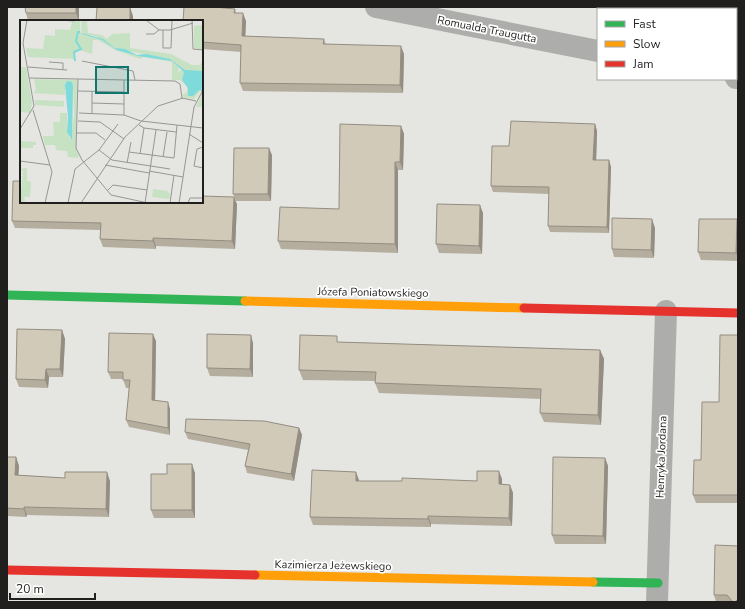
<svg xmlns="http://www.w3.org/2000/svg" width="745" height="609" font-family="'Nunito Sans',sans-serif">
  <rect width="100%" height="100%" fill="#e5e5e2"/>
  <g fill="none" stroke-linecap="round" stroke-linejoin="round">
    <g stroke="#adadab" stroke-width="22">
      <path d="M 376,7 L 598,51"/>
      <path d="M 736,78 L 738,78"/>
      <path d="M 657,602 L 666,311"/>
    </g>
    <g stroke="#30b455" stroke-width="9">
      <path d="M 7,295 L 245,301"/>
      <path d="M 593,582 L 658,583"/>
    </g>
    <g stroke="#ff9f0a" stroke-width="9">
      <path d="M 245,301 L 524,308"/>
      <path d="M 255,575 L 593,582"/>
    </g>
    <g stroke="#e5322d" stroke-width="9">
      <path d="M 524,308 L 738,313"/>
      <path d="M 7,570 L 255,575"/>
    </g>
  </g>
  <g fill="#b5ae9f">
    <path d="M 79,7 L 79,21 L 28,21 L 26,13 Z"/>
    <path d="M 738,7 L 738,37 L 736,37 L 736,9 Z"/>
    <path d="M 235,9 L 236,13 L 246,21 L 245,36 L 324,39 L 326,44 L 404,54 L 403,93 L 243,91 L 240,83 L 241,52 L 202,49 L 202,21 Z"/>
    <path d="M 595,124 L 597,131 L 596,160 L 609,160 L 611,167 L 609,233 L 550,232 L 548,226 L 549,194 L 493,192 L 491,186 L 509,146 Z"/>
    <path d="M 401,126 L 404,134 L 403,170 L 398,170 L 398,253 L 281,249 L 278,241 L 339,209 Z"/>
    <path d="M 272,155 L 271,201 L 236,201 L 233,194 Z"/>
    <path d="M 237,204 L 235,249 L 156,246 L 156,249 L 103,247 L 100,239 L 101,230 L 15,228 L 12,221 Z"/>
    <path d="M 483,213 L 482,254 L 439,253 L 436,244 Z"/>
    <path d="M 737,219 L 738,223 L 738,261 L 701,260 L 698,252 Z"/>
    <path d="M 655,228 L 654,258 L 614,257 L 612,249 Z"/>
    <path d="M 62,330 L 65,339 L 63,377 L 49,377 L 48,388 L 19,387 L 16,379 Z"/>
    <path d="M 738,335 L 738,503 L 696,503 L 693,495 Z"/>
    <path d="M 156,341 L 155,400 L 170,409 L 170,435 L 129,427 L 126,420 L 129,388 L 126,388 L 123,379 L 111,379 L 108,372 Z"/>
    <path d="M 339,342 L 600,350 L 604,359 L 601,425 L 544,422 L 540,413 L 541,399 L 379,393 L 375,383 L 375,381 L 303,380 L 299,370 Z"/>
    <path d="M 253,343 L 253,377 L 210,376 L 207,368 Z"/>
    <path d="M 299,428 L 302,435 L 294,481 L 247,473 L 245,466 L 248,450 L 188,439 L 185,432 Z"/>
    <path d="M 7,457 L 16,457 L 19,466 L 18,475 L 110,481 L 109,517 L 27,515 L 26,517 L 7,516 Z"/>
    <path d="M 605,458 L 608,466 L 606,544 L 555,544 L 552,535 Z"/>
    <path d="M 195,473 L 195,518 L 154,518 L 151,510 L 167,474 Z"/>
    <path d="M 502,479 L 502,484 L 510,485 L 513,493 L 512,526 L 431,524 L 431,527 L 313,525 L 310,517 L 359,480 L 359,481 L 477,481 Z"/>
    <path d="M 738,546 L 738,602 L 716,602 L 714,595 Z"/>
  </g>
  <g fill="#938d82">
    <path d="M 76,7 L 79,7 L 79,21 L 76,13 Z"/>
    <path d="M 130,7 L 133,16 L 133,21 L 130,21 Z"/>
    <path d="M 243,13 L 246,21 L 245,44 L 242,36 Z"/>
    <path d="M 738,20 L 738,34 L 736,29 Z"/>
    <path d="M 401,46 L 404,54 L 403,93 L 400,85 Z"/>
    <path d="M 595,124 L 597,131 L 596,166 L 593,160 Z"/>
    <path d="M 401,126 L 404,134 L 403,170 L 400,162 Z"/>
    <path d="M 269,148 L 272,155 L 271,201 L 268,194 Z"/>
    <path d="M 609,160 L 611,167 L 609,233 L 607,227 Z"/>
    <path d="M 395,162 L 398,170 L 398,253 L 395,244 Z"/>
    <path d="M 234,197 L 237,204 L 235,249 L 232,241 Z"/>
    <path d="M 480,205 L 483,213 L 482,254 L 479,246 Z"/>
    <path d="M 652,219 L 655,228 L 654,258 L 651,250 Z"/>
    <path d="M 737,219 L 738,223 L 738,258 L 736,253 Z"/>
    <path d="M 153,238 L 156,246 L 156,249 L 153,241 Z"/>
    <path d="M 62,330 L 65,339 L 63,377 L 60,369 Z"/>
    <path d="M 153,334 L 156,341 L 155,407 L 152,400 Z"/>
    <path d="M 251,335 L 253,343 L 253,377 L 250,369 Z"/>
    <path d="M 600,350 L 604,359 L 601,425 L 598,415 Z"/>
    <path d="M 46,369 L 49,377 L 48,388 L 45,380 Z"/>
    <path d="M 168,402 L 170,409 L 170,435 L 168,428 Z"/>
    <path d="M 299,428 L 302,435 L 294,481 L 291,474 Z"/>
    <path d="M 16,457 L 19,466 L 18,483 L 15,475 Z"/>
    <path d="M 605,458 L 608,466 L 606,544 L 603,536 Z"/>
    <path d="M 192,464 L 195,473 L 195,518 L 192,510 Z"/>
    <path d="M 499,471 L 502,479 L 502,492 L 499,484 Z"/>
    <path d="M 107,472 L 110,481 L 109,517 L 106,509 Z"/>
    <path d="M 356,472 L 359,480 L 359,490 L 356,481 Z"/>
    <path d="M 510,485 L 513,493 L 512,526 L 509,518 Z"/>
    <path d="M 24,507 L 27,515 L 26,517 L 24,509 Z"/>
    <path d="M 428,516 L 431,524 L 431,527 L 428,519 Z"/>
  </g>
  <g fill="#d2cab9" stroke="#938d82">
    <path d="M 25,7 L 76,7 L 76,13 L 26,13 Z"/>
    <path d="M 97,7 L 130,7 L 130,21 L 96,21 Z"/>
    <path d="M 184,7 L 214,7 L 235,9 L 234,13 L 243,13 L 242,36 L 324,39 L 323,44 L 401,46 L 400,85 L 240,83 L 241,45 L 202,42 L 202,21 L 183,21 Z"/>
    <path d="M 664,7 L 738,7 L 738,20 L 736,29 L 736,9 L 663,9 Z"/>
    <path d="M 511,121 L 595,124 L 593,160 L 609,160 L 607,227 L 548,226 L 549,187 L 491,186 L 492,146 L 509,146 Z"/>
    <path d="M 340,124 L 401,126 L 400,162 L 395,162 L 395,244 L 278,241 L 280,207 L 339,209 Z"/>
    <path d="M 234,148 L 269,148 L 268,194 L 233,194 Z"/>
    <path d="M 13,181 L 21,181 L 21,202 L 202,202 L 202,196 L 234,197 L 232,241 L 153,238 L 153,241 L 100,239 L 101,223 L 12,221 Z"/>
    <path d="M 437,204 L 480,205 L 479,246 L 436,244 Z"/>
    <path d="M 612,218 L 652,219 L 651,250 L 612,249 Z"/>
    <path d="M 699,219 L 737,219 L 736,253 L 698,252 Z"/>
    <path d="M 17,329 L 62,330 L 60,369 L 46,369 L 45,380 L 16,379 Z"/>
    <path d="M 109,333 L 153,334 L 152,400 L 168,402 L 168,428 L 126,420 L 130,380 L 123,380 L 123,372 L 108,372 Z"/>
    <path d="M 207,334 L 251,335 L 250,369 L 207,368 Z"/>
    <path d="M 300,335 L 337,336 L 337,342 L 600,350 L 598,415 L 540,413 L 541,389 L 375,383 L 376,372 L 299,370 Z"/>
    <path d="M 720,335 L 738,335 L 738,495 L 693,495 L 694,460 L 701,460 L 702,402 L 719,402 Z"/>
    <path d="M 186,419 L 264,421 L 299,428 L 291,474 L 245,466 L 250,444 L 185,432 Z"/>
    <path d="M 7,457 L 16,457 L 15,475 L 65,478 L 65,472 L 107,472 L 106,509 L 24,507 L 24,509 L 7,508 Z"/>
    <path d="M 553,457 L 605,458 L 603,536 L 552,535 Z"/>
    <path d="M 167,464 L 192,464 L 192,510 L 151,510 L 151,474 L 167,474 Z"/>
    <path d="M 312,470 L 356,472 L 356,481 L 402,481 L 402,478 L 477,481 L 477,471 L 499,471 L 499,484 L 510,485 L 509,518 L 428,516 L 428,519 L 310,517 Z"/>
    <path d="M 715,545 L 738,546 L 738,599 L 735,602 L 733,602 L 727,595 L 714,595 Z"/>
  </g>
  <g text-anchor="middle" stroke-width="3.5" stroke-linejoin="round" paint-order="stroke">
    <g font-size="11" fill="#201f1e" stroke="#fff">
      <text transform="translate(487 29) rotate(11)" y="4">Romualda Traugutta</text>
      <text transform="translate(373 292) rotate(1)" y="4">Józefa Poniatowskiego</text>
      <text transform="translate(661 457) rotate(-88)" y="4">Henryka Jordana</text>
      <text transform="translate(333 565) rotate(1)" y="4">Kazimierza Jeżewskiego</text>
    </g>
  </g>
  <g transform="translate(20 20)">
    <rect width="183" height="183" fill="#e5e5e2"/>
    <path d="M 54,0 L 60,0 L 60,11 L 62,14 L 82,20 L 97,30 L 118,36 L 126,35 L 150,40 L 154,42 L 159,47 L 158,52 L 164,49 L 150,39 L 97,29 L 76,16 L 64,14 L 61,10 L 62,0 L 67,0 L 68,13 L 82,15 L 87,19 L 92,14 L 110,13 L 110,28 L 151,34 L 172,45 L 180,45 L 183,40 L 183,87 L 176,87 L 182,72 L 180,71 L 174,79 L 165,78 L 162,75 L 167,72 L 167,66 L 160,60 L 152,60 L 152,42 L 124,37 L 120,39 L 95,30 L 78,20 L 73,20 L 72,34 L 59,30 L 55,33 L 54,39 L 8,37 L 6,28 L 23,29 L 25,15 L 35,16 L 35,9 L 50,10 L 52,2 L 56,2 ZM 183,5 L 183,30 L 174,28 L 174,6 ZM 0,47 L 6,47 L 12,83 L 10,93 L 0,92 ZM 14,59 L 57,60 L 56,128 L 59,138 L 48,137 L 47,131 L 36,130 L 35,125 L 25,125 L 23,116 L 34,116 L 33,102 L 40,102 L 40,93 L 47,93 L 47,112 L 51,120 L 54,95 L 53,63 L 45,67 L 45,75 L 13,73 L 16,70 ZM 15,80 L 44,81 L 44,87 L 15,85 ZM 1,121 L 16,122 L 16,125 L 13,125 L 13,128 L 0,128 ZM 7,148 L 7,161 L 11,162 L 10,177 L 4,177 L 5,181 L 0,183 L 3,151 L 0,149 ZM 133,169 L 147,171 L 150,174 L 149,179 L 132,177 Z" fill="#c6e2c2"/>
    <path d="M 60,0 L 62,13 L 83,19 L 95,28 L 105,29 L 117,35 L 126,34 L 150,39 L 165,50 L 183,51 L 183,72 L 179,70 L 173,76 L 168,76 L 168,68 L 162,60 L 164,52 L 152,41 L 118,36 L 97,30 L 82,20 L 62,14 ZM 47,61 L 52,62 L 53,66 L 52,120 L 47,112 L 48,97 L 45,65 Z" fill="#7fdadb"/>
    <path fill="none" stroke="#7fdadb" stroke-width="2" d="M 55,41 L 54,32 L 61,29 L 56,21 L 58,12 L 60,12"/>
    <path fill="none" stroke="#969694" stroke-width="1" d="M 37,0 L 55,1M 126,0 L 139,10 L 150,10 L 173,3M 172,0 L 173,29 L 183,30M 143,10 L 143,28 L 151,28 L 152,0M 126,14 L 134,14 L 139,10M 62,41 L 113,51 L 115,60M 29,42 L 43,43 L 43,50M 8,47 L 47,50M 9,58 L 155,61 L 160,64 L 162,78 L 176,81M 58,59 L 56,128 L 62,140 L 91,175 L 128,183M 58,71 L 104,72M 72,83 L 104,84M 13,90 L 32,152 L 25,183M 59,93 L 104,95 L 121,101 L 183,108M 72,94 L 72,71M 104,95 L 104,60M 58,101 L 80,102 L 104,119M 119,105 L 124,108 L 156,112M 0,109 L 14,86 L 3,23 L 7,0M 57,113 L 76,113 L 85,120M 169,114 L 183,123M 183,127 L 177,129 L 174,146 L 183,148M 79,130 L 92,140 L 150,149M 109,132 L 154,138 L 157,105M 120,134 L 124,108M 143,137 L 147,112M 0,141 L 30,145M 107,143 L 111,122M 85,145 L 129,153M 129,151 L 163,157M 87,171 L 93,165 L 127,170M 48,183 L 55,149 L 79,130 L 98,104M 61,183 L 105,117 L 138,86 L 163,78M 125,183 L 136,110M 150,183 L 154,155M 159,183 L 174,87 L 183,70M 168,183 L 170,178 L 183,178"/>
    <path fill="#0f766e" fill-opacity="0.15" stroke="#0f766e" stroke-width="2" d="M 76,47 L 108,47 L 108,73 L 76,73 Z"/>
    <rect width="183" height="183" fill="none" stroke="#201f1e" stroke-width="2"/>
  </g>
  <rect width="745" height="609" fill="none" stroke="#201f1e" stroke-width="16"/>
  <rect x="597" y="8" width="140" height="72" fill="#ffffff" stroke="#a6a5a5"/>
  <rect x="605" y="21" width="20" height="6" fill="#30b455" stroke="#a6a5a5"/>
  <text x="633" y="28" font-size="12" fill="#201f1e">Fast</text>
  <rect x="605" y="41" width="20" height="6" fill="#ff9f0a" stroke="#a6a5a5"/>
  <text x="633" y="48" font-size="12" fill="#201f1e">Slow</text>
  <rect x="605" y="61" width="20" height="6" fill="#e5322d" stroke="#a6a5a5"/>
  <text x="633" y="68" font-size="12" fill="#201f1e">Jam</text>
  <path d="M10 593v6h85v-6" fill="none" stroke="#201f1e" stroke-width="2"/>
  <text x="16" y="593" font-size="12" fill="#201f1e" stroke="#ffffff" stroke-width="3" paint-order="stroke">20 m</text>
</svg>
